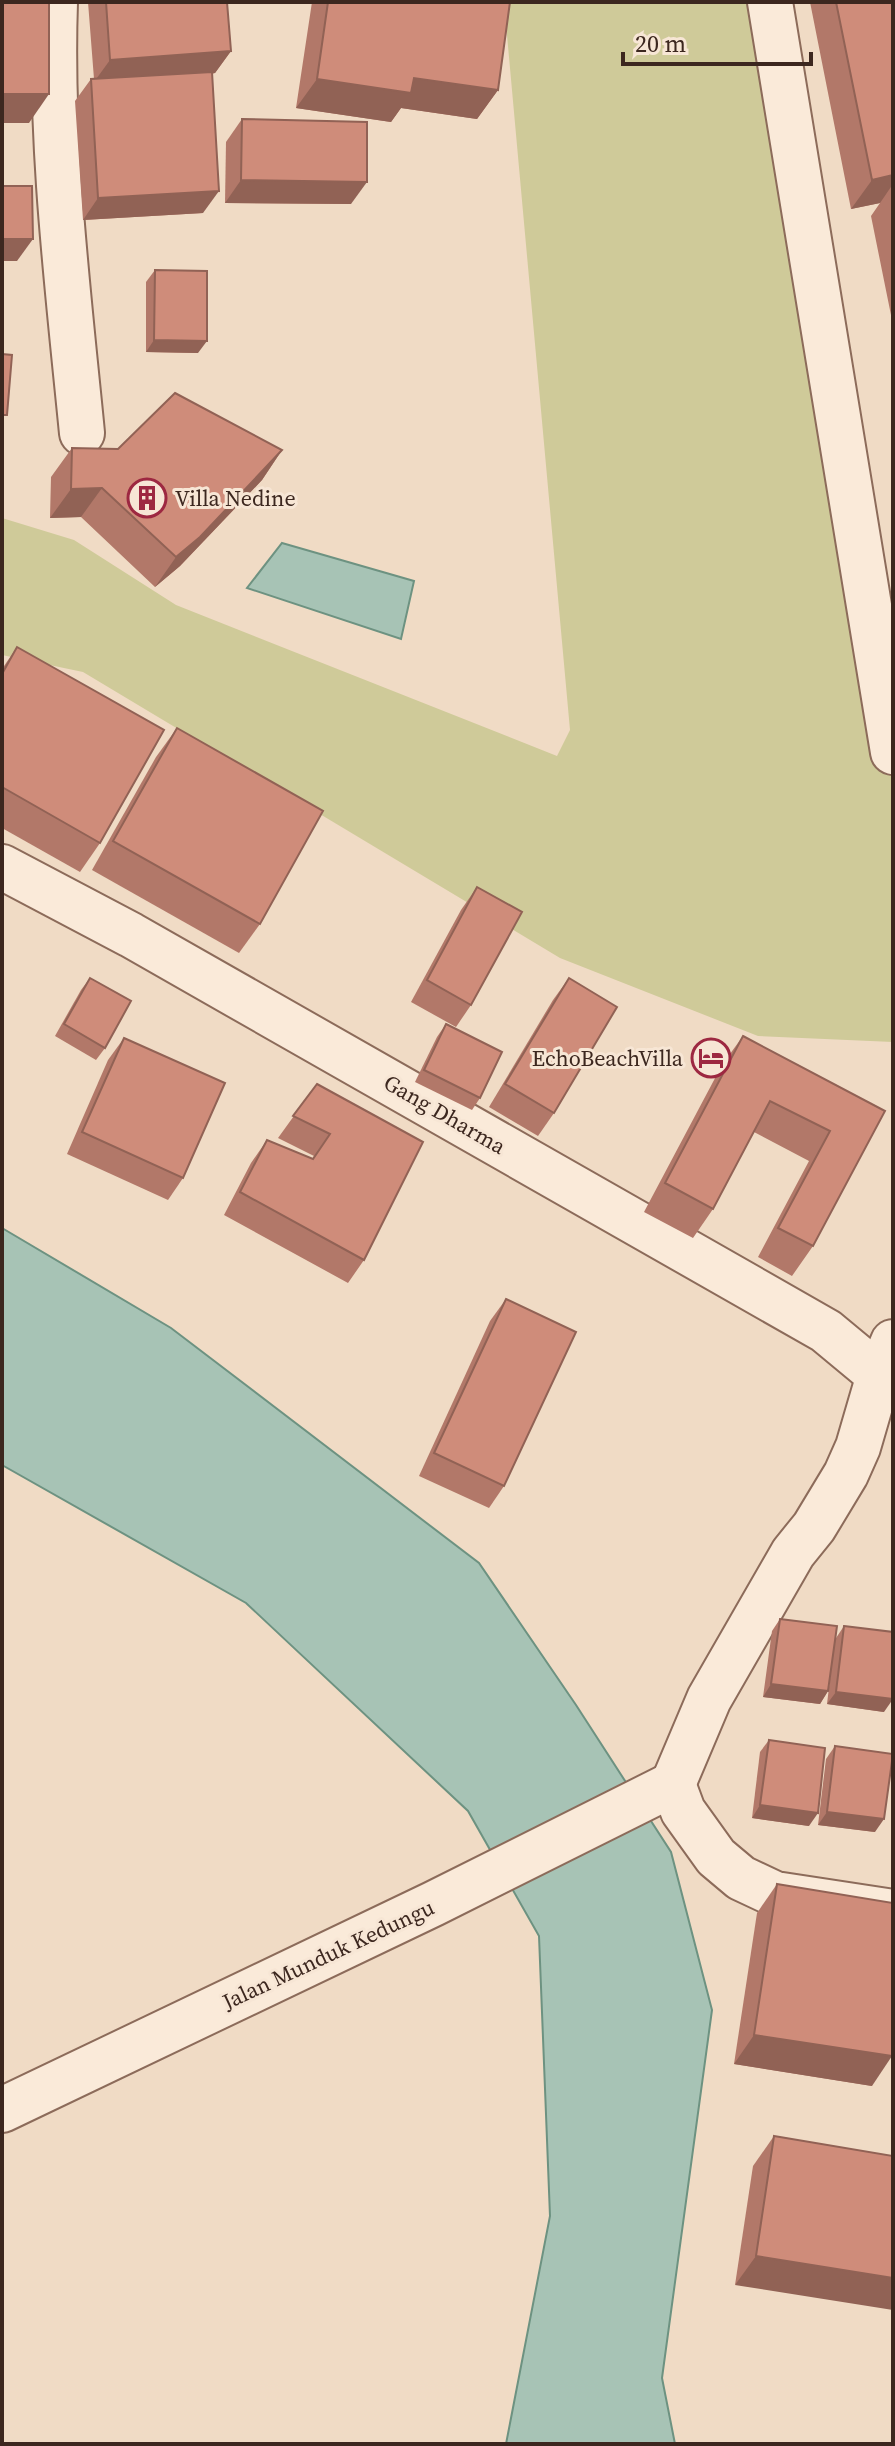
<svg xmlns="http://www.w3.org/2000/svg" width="895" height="2446" font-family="'Source Serif 4',serif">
  <rect width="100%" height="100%" fill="#f0dbc5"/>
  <path fill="#cfca99" d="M 504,2 L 759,2 L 893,621 L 893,1042 L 758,1036 L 560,958 L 83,672 L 2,655 L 2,518 L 74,540 L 176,605 L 557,756 L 570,730 Z"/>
  <g fill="#a7c3b5" stroke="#6d9281" stroke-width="2">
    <path d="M 282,543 L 414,581 L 401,639 L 247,588 Z"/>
    <path d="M 2,1228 L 171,1328 L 479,1563 L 576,1705 L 671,1852 L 712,2010 L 662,2378 L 675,2444 L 506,2444 L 550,2216 L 539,1936 L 468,1811 L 246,1603 L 2,1465 Z"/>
  </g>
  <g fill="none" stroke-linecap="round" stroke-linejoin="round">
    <defs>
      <g id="minor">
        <path d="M 55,2 C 50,146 68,290 82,433"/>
        <path d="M 770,2 L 893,752"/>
        <path d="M 2,867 L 131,935 L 826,1331 L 879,1375"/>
        <path d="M 673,1784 L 709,1699 L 793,1553 L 814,1527 L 846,1474 L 858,1447 L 879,1375 L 893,1342"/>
        <path d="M 673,1784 L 683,1811 L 716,1857 L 741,1878 L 775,1894 L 893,1912"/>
        <path d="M 2,2110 L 433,1904 L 673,1784"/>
      </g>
    </defs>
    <use href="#minor" stroke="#8c6b5a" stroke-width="48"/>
    <use href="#minor" stroke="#faead9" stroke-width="44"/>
  </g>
  <g fill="#b27869">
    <path d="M 88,2 L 227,2 L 231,51 L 215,73 L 212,74 L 203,213 L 83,220 L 75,101 L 91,79 L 94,79 Z"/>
    <path d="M 312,2 L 510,2 L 498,90 L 477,119 L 401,108 L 391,122 L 296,108 Z"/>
    <path d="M 810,2 L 893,2 L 893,325 L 871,216 L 880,203 L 851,209 Z"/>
    <path d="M 242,119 L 351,204 L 225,203 L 226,142 Z"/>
    <path d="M 155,270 L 198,353 L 146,352 L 146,282 Z"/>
    <path d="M 72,448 L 282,450 L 262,480 L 180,566 L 155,587 L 81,517 L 50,518 L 51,477 Z"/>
    <path d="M 17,647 L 2,674 L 2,669 Z"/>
    <path d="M 2,674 L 100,843 L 80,872 L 2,828 Z"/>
    <path d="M 177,728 L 260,924 L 239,953 L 92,870 L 156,757 Z"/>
    <path d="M 477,887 L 471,1005 L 456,1027 L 411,1002 L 461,910 Z"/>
    <path d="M 90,978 L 105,1048 L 96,1060 L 55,1036 L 81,990 Z"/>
    <path d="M 569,978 L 554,1113 L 538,1136 L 489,1107 L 553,1000 Z"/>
    <path d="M 446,1024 L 480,1098 L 472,1110 L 415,1082 L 437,1037 Z"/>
    <path d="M 743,1036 L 885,1111 L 813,1246 L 792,1276 L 758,1257 L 809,1161 L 754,1132 L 713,1209 L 693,1238 L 644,1212 L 722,1065 Z"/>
    <path d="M 124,1038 L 183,1178 L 168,1200 L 67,1154 L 108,1060 Z"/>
    <path d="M 317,1084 L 364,1260 L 348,1283 L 224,1215 L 251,1163 L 267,1140 L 312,1159 L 314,1156 L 278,1138 Z"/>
    <path d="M 506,1299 L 504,1486 L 489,1508 L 419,1476 L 490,1321 Z"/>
    <path d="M 780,1619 L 836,1638 L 844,1626 L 884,1712 L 827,1704 L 832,1662 L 828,1691 L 820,1704 L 763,1697 L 772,1631 Z"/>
    <path d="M 769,1740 L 809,1826 L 752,1818 L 760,1752 Z"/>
    <path d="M 835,1746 L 875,1832 L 818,1825 L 826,1759 Z"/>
    <path d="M 777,1884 L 872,2086 L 734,2064 L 757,1913 Z"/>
    <path d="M 774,2136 L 893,2156 L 735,2285 L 753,2166 Z"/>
  </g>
  <g fill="#916255">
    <path d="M 231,51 L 215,73 L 94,82 L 110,60 Z"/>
    <path d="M 414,78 L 498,90 L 477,119 L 401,108 L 391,122 L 296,108 L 317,79 Z"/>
    <path d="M 2,94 L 49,94 L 29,123 L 2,123 Z"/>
    <path d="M 893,175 L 893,184 L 880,203 L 851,209 L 872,180 Z"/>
    <path d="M 241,180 L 367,182 L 351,204 L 225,203 Z"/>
    <path d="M 219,191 L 203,213 L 83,220 L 98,198 Z"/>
    <path d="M 2,239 L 33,239 L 17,261 L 2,261 Z"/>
    <path d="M 154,340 L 207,341 L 198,353 L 146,352 Z"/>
    <path d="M 282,450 L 262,480 L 180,566 L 155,587 L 176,557 Z"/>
    <path d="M 102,488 L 81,517 L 50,518 L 71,489 Z"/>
    <path d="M 771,1684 L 828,1691 L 820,1704 L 763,1697 Z"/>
    <path d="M 836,1692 L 893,1699 L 884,1712 L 827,1704 Z"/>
    <path d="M 760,1805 L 818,1813 L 809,1826 L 752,1818 Z"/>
    <path d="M 827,1812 L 884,1819 L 875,1832 L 818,1825 Z"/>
    <path d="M 754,2035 L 892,2056 L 872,2086 L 734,2064 Z"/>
    <path d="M 756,2256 L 893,2278 L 893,2310 L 735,2285 Z"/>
  </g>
  <g fill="#cf8c7a" stroke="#916255" stroke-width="2">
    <rect x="2" y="2" width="47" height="92"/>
    <path d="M 106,2 L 227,2 L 231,51 L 110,60 Z"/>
    <path d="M 328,2 L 510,2 L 498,90 L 414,78 L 411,93 L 317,79 Z"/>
    <path d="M 836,2 L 893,2 L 893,175 L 872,180 Z"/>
    <path d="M 212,72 L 219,191 L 98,198 L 91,79 Z"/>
    <path d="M 242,119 L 367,122 L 367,182 L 241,180 Z"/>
    <path d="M 2,186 L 32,186 L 33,239 L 2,239 Z"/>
    <path d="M 155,270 L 207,271 L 207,341 L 154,340 Z"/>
    <path d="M 2,354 L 12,355 L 7,415 L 2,415 Z"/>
    <path d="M 175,393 L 282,450 L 200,537 L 176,557 L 102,488 L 71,489 L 72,448 L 118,449 Z"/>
    <path d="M 17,647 L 164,730 L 100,843 L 2,787 L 2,674 Z"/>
    <path d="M 177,728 L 323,811 L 260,924 L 113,841 Z"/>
    <path d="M 477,887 L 522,912 L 471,1005 L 427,980 Z"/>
    <path d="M 90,978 L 131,1001 L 105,1048 L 64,1024 Z"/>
    <path d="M 569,978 L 617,1007 L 554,1113 L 505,1084 Z"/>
    <path d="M 446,1024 L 502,1052 L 480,1098 L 424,1070 Z"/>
    <path d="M 743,1036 L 885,1111 L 813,1246 L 778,1228 L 830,1131 L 770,1101 L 713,1209 L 665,1183 Z"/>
    <path d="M 124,1038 L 225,1083 L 183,1178 L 82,1132 Z"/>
    <path d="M 317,1084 L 423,1142 L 364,1260 L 240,1192 L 267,1140 L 313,1159 L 330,1134 L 293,1116 Z"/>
    <path d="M 506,1299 L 576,1332 L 504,1486 L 434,1453 Z"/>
    <path d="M 780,1619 L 837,1626 L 828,1691 L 771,1684 Z"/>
    <path d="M 844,1626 L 893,1632 L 893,1699 L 836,1692 Z"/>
    <path d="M 769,1740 L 825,1748 L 818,1813 L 760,1805 Z"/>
    <path d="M 835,1746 L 893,1754 L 884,1819 L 827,1812 Z"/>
    <path d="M 777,1884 L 893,1903 L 893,2049 L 892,2056 L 754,2035 Z"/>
    <path d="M 774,2136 L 893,2156 L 893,2278 L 756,2256 Z"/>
  </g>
  <defs>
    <symbol id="building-ring" viewBox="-11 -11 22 22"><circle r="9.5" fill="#f7e6d5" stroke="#9d2841" stroke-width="1.5"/><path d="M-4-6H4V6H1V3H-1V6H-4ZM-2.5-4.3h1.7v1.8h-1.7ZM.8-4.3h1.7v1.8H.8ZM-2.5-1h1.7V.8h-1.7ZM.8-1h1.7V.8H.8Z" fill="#9d2841"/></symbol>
    <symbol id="hotel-ring" viewBox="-11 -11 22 22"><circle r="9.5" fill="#f7e6d5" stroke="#9d2841" stroke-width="1.5"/><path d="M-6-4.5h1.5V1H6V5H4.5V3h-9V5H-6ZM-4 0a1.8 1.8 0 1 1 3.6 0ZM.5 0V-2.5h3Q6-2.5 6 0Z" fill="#9d2841"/></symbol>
  </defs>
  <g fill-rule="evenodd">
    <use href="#building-ring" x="125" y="476" width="44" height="44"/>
    <use href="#hotel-ring" x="689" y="1036" width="44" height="44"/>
  </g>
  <g text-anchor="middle" stroke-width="6" stroke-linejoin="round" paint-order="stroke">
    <g font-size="22" fill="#3c271f" stroke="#f7e6d5" text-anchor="start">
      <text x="175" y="506">Villa Nedine</text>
      <text x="683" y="1066" text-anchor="end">EchoBeachVilla</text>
    </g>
    <g font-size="22" fill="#3c271f" stroke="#f7e6d5">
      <text transform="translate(445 1114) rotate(30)" y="8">Gang Dharma</text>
      <text transform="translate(328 1954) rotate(-25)" y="8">Jalan Munduk Kedungu</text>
    </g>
  </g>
  <rect width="895" height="2446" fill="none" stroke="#3c271f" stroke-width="8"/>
  <path d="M623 52v12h188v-12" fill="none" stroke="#3c271f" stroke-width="4"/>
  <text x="635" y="52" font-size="24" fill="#3c271f" stroke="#f7e6d5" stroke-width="6" paint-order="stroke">20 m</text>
</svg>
